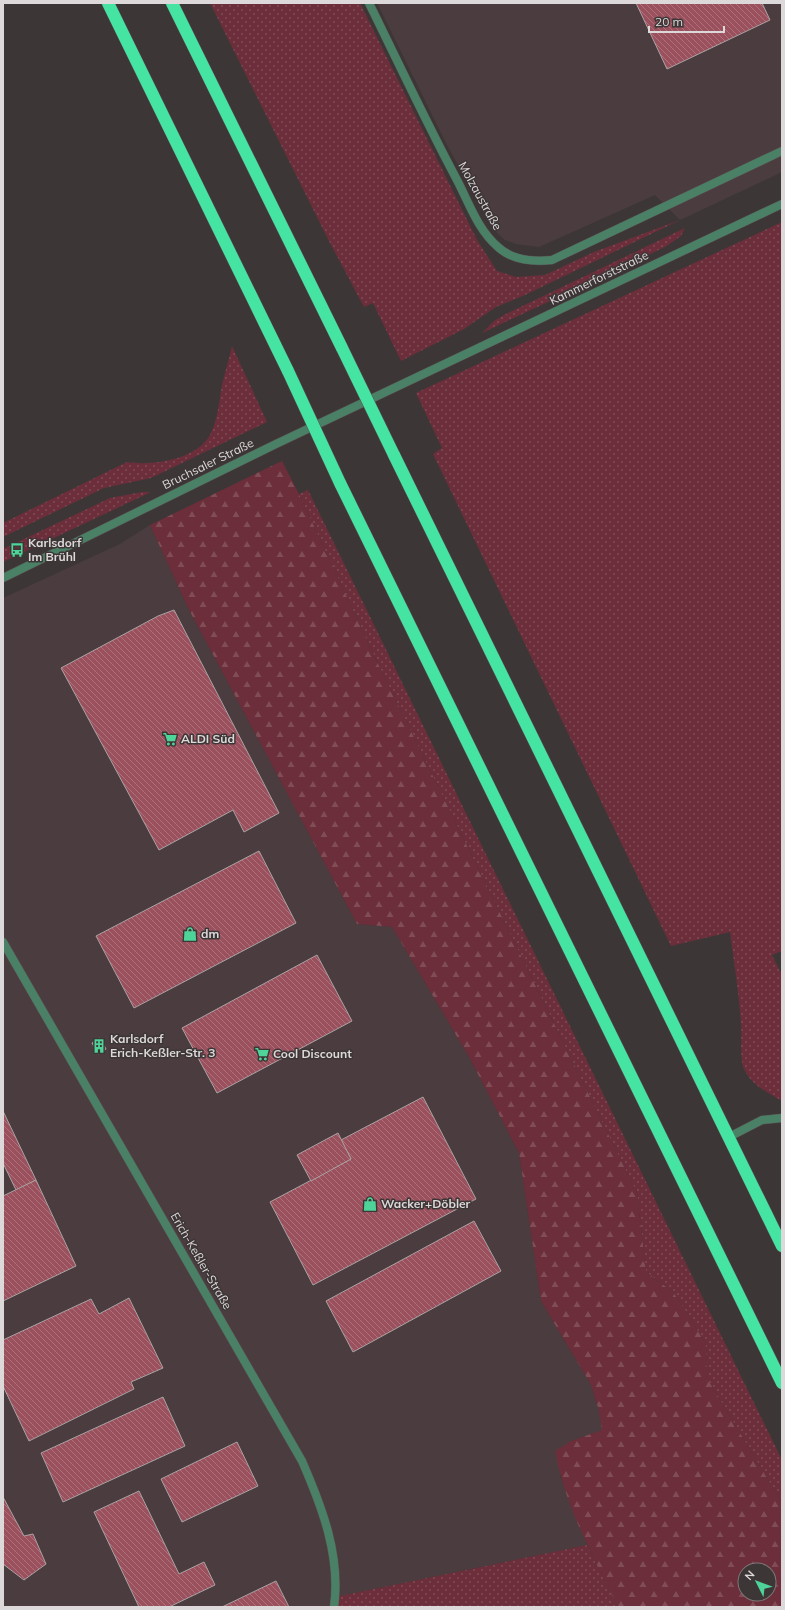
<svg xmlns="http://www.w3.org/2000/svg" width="785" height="1610" font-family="Mulish,sans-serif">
  <defs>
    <pattern id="grass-dots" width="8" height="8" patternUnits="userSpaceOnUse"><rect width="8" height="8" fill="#6b2e3a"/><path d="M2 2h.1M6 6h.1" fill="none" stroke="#804c56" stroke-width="1.8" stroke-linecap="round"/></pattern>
    <pattern id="forest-firs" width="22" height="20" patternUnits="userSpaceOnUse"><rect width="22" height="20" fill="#6b2e3a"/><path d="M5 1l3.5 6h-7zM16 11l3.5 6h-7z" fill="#804c56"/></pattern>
    <pattern id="building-back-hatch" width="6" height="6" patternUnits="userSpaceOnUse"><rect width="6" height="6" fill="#9b505e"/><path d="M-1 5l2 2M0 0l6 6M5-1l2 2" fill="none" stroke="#ad717c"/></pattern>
  </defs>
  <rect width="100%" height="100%" fill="#3d3637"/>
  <g fill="#4b3d3f">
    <path d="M 377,3 L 782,3 L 782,172 L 680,220 L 655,195 L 539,247 L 516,244 L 505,240 L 494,230 L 447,145 Z"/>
    <path d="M 150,525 L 188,608 L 357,924 L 392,927 L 469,1057 L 519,1153 L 541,1301 L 591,1385 L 599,1411 L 603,1430 L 571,1441 L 560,1476 L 587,1545 L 336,1597 L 334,1607 L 3,1607 L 3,598 L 120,544 Z"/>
  </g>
  <g fill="url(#grass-dots)">
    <path d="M 210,3 L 360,3 L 477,240 L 497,271 L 516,277 L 545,275 L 594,252 L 680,220 L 525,295 L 496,307 L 464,329 L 401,361 L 373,303 L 364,307 L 329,241 Z"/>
    <path d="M 782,222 L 782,951 L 772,955 L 782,975 L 782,1101 C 767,1092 753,1086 745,1071 C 739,1061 742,1036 741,1023 C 739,993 734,962 730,932 L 671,946 L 433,454 L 442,448 L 416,393 Z"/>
    <path d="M 685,228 L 681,236 L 665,247 L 482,333 L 494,321 L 504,315 Z"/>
    <path d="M 232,346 L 267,422 L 151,478 L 104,488 L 3,537 L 3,523 L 127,462 C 152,466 196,460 210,435 C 218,419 219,402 222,385 C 225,372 229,359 232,346 Z"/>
    <path d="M 308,490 L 782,1460 L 782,1503 L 707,1378 L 706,1345 L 691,1319 L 673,1292 L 646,1272 L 637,1193 L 379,666 L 299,494 Z"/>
    <path d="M 142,492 L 151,492 L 3,562 L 3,549 L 110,498 Z"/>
    <path d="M 587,1545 L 618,1607 L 334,1607 L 335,1597 Z"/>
  </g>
  <path fill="url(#forest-firs)" fill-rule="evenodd" d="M 282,461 L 299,494 L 379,666 L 637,1193 L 646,1272 L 673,1292 L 691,1319 L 706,1345 L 707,1378 L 782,1503 L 782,1607 L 618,1607 C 593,1557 565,1506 555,1451 L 571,1441 L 602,1430 L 599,1411 L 591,1385 L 541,1301 L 519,1153 L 469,1057 L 392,927 L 357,924 L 188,608 L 150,525 ZM 745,1570 L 769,1570 L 769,1594 L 745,1594 Z"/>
  <g fill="url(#building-back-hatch)" stroke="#aaa2a3">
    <path d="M 636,3 L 762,3 L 770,20 L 667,69 Z"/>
    <path d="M 174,610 L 279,813 L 244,832 L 233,810 L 159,850 L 61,668 L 158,616 Z"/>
    <path d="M 259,851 L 296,923 L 134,1008 L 96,936 Z"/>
    <path d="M 317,955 L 352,1021 L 217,1093 L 182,1028 Z"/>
    <path d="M 100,1038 L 106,1049 L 98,1054 L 92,1043 Z"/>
    <path d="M 423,1097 L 476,1199 L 313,1285 L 270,1202 L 351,1159 L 341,1140 Z"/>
    <path d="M 3,1111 L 36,1180 L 16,1190 L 3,1163 Z"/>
    <path d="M 338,1133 L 351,1159 L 311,1181 L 297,1155 Z"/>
    <path d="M 36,1180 L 76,1266 L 3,1301 L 3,1196 Z"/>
    <path d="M 474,1221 L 501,1271 L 353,1352 L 326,1301 Z"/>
    <path d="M 129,1298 L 163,1368 L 131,1382 L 134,1389 L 29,1441 L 3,1386 L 3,1340 L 91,1299 L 99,1314 Z"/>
    <path d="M 163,1397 L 185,1446 L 63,1502 L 41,1453 Z"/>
    <path d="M 237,1442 L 258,1486 L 182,1522 L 161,1479 Z"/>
    <path d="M 139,1491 L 179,1574 L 204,1562 L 215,1585 L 169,1607 L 139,1607 L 94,1512 Z"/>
    <path d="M 3,1497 L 24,1536 L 33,1534 L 46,1564 L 24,1580 L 3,1564 Z"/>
    <path d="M 276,1581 L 289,1607 L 222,1607 Z"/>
  </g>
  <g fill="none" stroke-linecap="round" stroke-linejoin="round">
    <defs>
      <path id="service" d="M 729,1137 L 762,1120 L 782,1118"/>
      <path id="minor" d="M 369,3 C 398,62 426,122 457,180 C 469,203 478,230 498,247 C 513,261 533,262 552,260 L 782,151"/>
      <g id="tertiary">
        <path d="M 3,578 L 276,444 L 782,204"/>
        <path d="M 3,942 L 302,1461 C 322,1507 341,1556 334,1607"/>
      </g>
      <g id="motorway">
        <path d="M 108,3 L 288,371"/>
        <path d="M 172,3 L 342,348"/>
        <path d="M 394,455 L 782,1246"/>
        <path d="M 340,483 L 782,1383"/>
      </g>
    </defs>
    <use href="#service" stroke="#5a5354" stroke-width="9"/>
    <use href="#minor" stroke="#5a5354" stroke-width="9"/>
    <use href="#tertiary" stroke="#5a5354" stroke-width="9"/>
    <use href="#motorway" stroke="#5a5354" stroke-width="13"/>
    <use href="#service" stroke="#4a8166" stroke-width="8"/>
    <use href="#minor" stroke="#4a8166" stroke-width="8"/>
    <use href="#tertiary" stroke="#4a8166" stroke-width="8"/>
    <use href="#motorway" stroke="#46e4a2" stroke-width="12"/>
    <defs>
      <g id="motorway-bridge">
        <path d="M 342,348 L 394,455"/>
        <path d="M 288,371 L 340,483"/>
      </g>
    </defs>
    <use href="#motorway-bridge" stroke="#5a5354" stroke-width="13" stroke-linecap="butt"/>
    <use href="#motorway-bridge" stroke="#46e4a2" stroke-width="12"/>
  </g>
  <defs>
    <symbol id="bus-bare" viewBox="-9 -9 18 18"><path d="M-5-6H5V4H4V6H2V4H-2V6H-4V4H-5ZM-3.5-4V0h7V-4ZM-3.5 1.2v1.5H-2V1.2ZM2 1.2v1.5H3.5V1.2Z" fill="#4ed399" stroke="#3d3637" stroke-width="2.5" paint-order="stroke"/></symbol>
    <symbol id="supermarket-bare" viewBox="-9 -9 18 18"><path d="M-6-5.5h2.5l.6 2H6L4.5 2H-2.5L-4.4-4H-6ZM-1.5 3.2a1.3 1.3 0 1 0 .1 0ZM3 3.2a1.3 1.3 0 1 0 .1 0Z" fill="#4ed399" stroke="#3d3637" stroke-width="2.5" paint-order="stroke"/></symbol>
    <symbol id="shop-bare" viewBox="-9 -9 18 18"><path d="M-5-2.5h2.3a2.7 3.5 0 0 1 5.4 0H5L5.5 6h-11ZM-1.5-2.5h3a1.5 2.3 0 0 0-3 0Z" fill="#4ed399" stroke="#3d3637" stroke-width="2.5" paint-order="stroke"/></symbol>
    <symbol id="building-bare" viewBox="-9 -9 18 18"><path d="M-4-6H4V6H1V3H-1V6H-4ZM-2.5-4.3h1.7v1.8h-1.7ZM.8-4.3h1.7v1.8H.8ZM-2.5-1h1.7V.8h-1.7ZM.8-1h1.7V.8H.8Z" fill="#4ed399" stroke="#3d3637" stroke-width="2.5" paint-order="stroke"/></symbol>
  </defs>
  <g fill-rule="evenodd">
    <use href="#bus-bare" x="7" y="540" width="20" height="20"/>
    <use href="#supermarket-bare" x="160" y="729" width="20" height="20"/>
    <use href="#shop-bare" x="180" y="924" width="20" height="20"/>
    <use href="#building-bare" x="89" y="1036" width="20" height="20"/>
    <use href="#supermarket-bare" x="252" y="1044" width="20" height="20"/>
    <use href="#shop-bare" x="360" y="1194" width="20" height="20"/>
  </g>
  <g text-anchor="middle" stroke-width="3" stroke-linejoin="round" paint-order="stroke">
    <g font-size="12" fill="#ddd8d9" stroke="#3d3637">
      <text transform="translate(480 196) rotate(61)" y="4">Molzaustraße</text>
      <text transform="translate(599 278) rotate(-26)" y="4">Kammerforststraße</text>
      <text transform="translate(208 464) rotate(-26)" y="4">Bruchsaler Straße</text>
      <text transform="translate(201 1261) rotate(60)" y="4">Erich-Keßler-Straße</text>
    </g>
    <g font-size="12" font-weight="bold" fill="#ddd8d9" stroke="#3d3637" text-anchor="start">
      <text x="28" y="547">Karlsdorf<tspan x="28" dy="14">Im Brühl</tspan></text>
      <text x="181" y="743">ALDI Süd</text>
      <text x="201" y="938">dm</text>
      <text x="110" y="1043">Karlsdorf<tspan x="110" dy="14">Erich-Keßler-Str. 3</tspan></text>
      <text x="273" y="1058">Cool Discount</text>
      <text x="381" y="1208">Wacker+Döbler</text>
    </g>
  </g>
  <rect width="785" height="1610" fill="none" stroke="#ddd8d9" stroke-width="8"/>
  <g transform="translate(757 1582) rotate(312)"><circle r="19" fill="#3d3637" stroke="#7d7778"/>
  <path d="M0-3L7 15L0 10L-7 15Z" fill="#4ed399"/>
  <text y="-6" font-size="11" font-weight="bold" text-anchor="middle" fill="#ddd8d9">N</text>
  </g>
  <path d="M649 26v6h75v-6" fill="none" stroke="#ddd8d9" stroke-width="2"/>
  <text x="655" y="26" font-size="12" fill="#ddd8d9" stroke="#3d3637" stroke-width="3" paint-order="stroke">20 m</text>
</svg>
